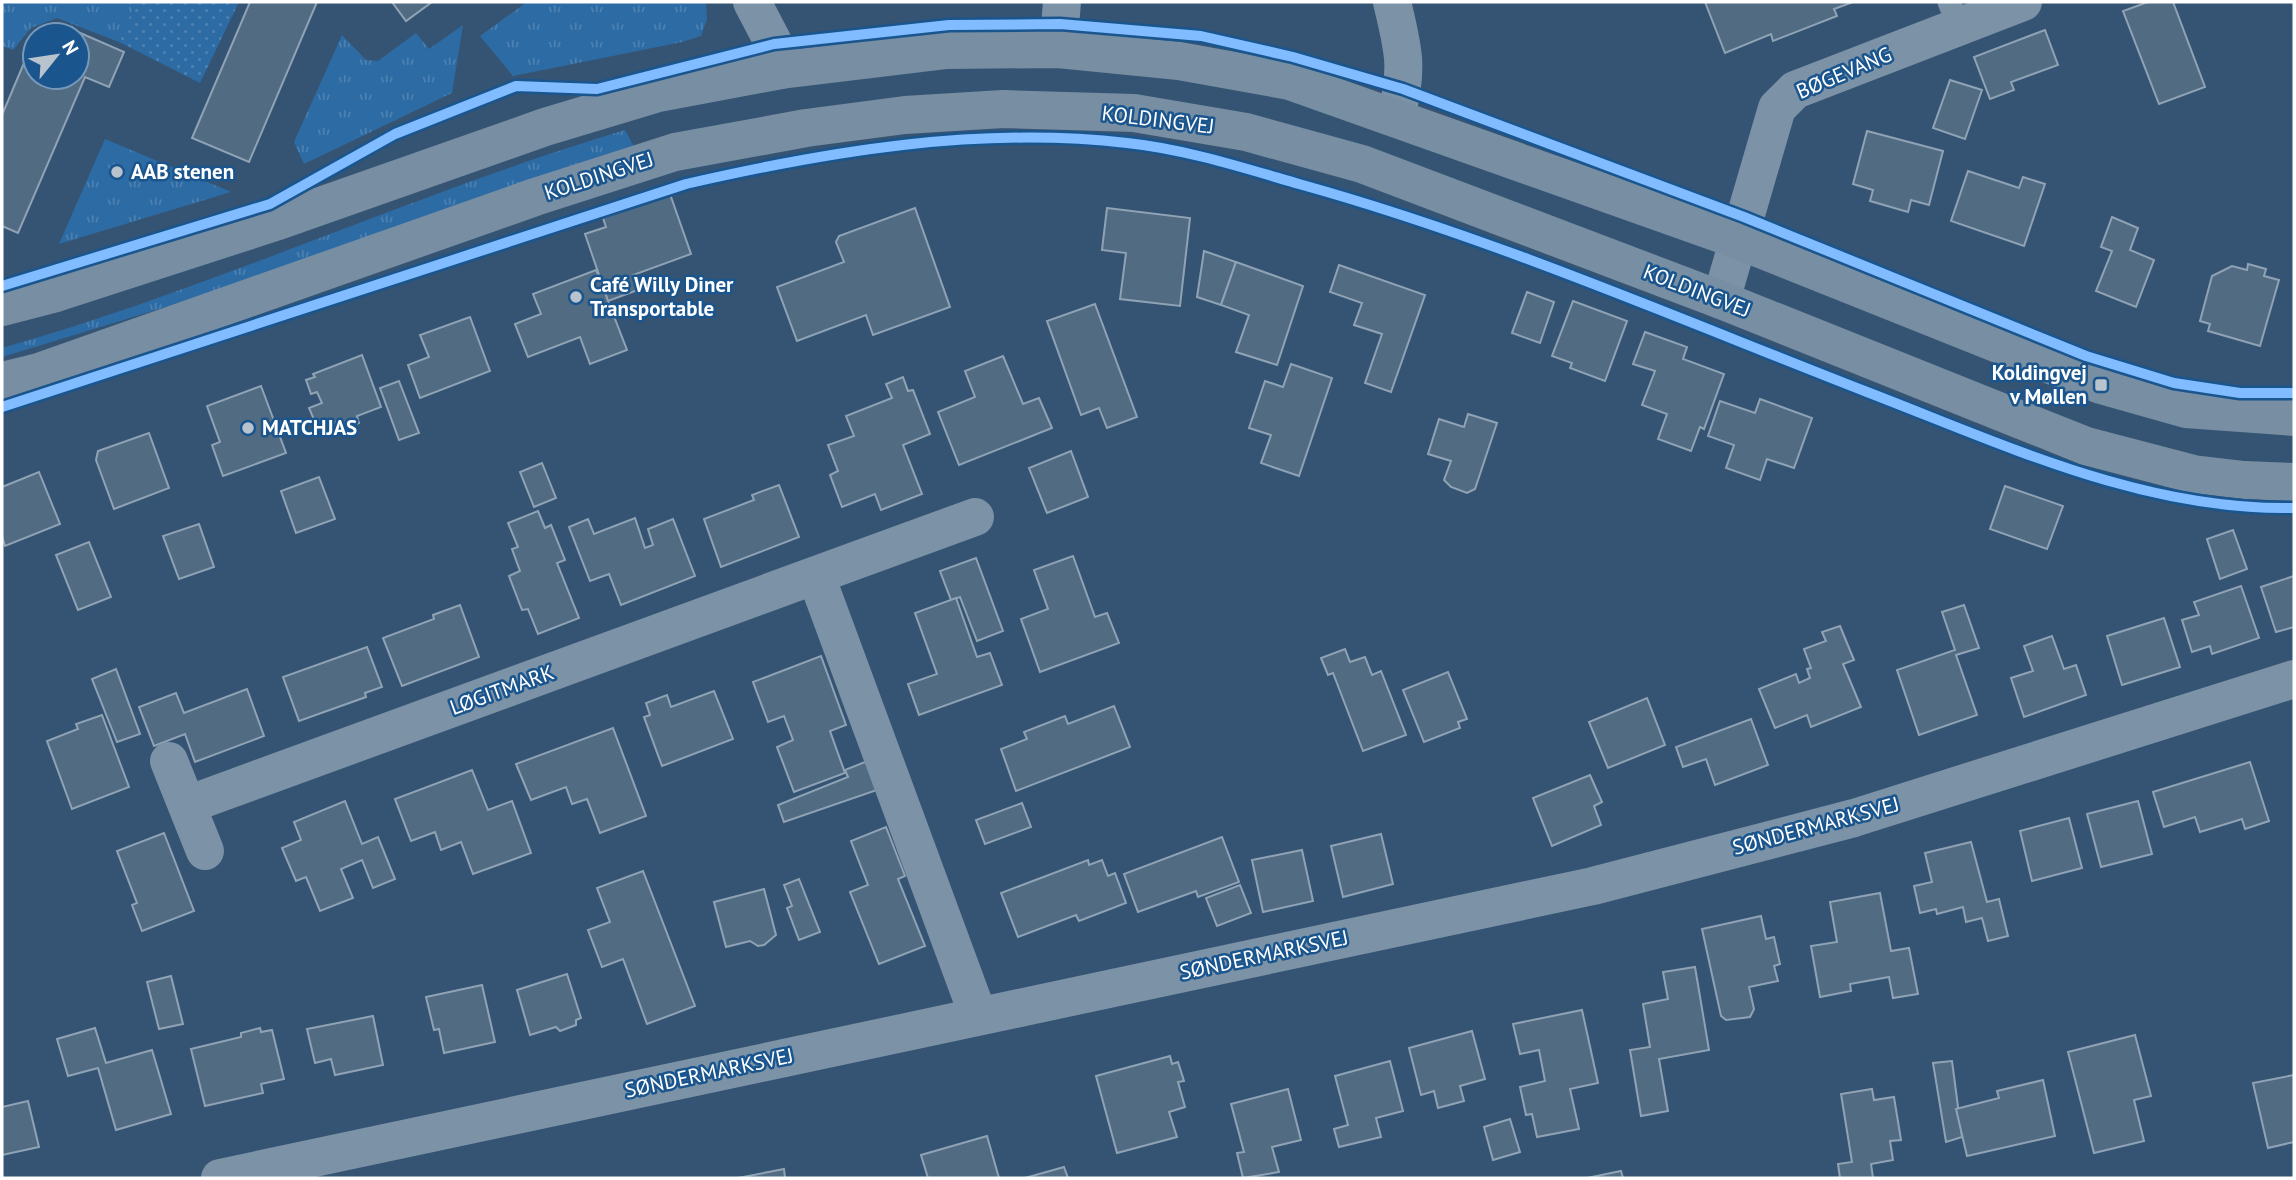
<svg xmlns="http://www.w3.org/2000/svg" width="2296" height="1180" font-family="'PT Sans',sans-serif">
  <defs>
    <pattern id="grass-tufts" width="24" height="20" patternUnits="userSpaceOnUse" patternTransform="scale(1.75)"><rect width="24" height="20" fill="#2d6ba4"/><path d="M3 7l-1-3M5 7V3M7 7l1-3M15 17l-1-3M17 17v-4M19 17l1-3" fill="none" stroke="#4c81b2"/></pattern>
    <pattern id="park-dots" width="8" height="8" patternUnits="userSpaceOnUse" patternTransform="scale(1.75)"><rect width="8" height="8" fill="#2d6ba4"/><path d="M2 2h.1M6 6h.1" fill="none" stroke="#4c81b2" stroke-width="1.8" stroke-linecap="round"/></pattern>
  </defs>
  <rect width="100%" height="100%" fill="#355473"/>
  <g fill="url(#grass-tufts)">
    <path d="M 2,2 L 136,2 L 119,42 L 57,18 L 31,28 L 13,50 L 2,46 Z"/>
    <path d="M 527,2 L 706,2 L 707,19 L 701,36 L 682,42 L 513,76 L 480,36 Z"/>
    <path d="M 463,25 L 452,93 L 304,164 L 294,142 L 342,35 L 366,60 L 378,61 L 416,33 L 429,49 Z"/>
    <path d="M 625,130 L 634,147 L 166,307 L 2,357 L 2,348 C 214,288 414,193 625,130 Z"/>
    <path d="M 105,139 L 231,192 L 59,244 Z"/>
  </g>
  <path fill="url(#park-dots)" d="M 125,2 L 239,2 L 200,83 L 119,42 L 134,6 Z"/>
  <g fill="#516b83" stroke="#90a3b5" stroke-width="2">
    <path d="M 250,2 L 317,2 L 249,162 L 192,138 Z"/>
    <path d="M 392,2 L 432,2 L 406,21 Z"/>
    <path d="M 1705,2 L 1853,2 L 1834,9 L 1837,16 L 1773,41 L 1771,34 L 1725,53 Z"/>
    <path d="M 2148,2 L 2173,2 L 2205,87 L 2159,104 L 2123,11 Z"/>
    <path d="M 2045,30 L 2058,65 L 2011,82 L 2014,90 L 1990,99 L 1974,57 Z"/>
    <path d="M 78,32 L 124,52 L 109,87 L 85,77 L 18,233 L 2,226 L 2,115 L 35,37 L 35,77 L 77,77 Z"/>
    <path d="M 1950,80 L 1982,90 L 1965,139 L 1933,128 Z"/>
    <path d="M 1867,131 L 1943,151 L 1929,205 L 1911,200 L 1908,212 L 1870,201 L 1873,190 L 1853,184 Z"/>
    <path d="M 1968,171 L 2019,188 L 2023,177 L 2045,184 L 2024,246 L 1951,221 Z"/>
    <path d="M 670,194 L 691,254 L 633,275 L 638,290 L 608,301 L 585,234 L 606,227 L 603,218 Z"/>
    <path d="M 915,208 L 950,307 L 873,335 L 866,315 L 797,341 L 777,287 L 844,262 L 836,242 L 839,236 Z"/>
    <path d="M 1107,208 L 1190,218 L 1180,306 L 1120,299 L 1126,253 L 1102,250 Z"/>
    <path d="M 2112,217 L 2138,228 L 2130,250 L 2154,260 L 2136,307 L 2096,291 L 2112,251 L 2101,247 Z"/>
    <path d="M 1204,251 L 1236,262 L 1221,305 L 1197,297 Z"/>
    <path d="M 1236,262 L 1303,286 L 1277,365 L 1236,352 L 1249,315 L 1221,305 Z"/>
    <path d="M 2248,264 L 2266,269 L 2264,276 L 2279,280 L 2260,346 L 2208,331 L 2210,324 L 2200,321 L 2212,276 L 2232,266 L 2247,270 Z"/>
    <path d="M 1339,265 L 1425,295 L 1391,392 L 1365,383 L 1382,334 L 1354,325 L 1362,303 L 1330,292 Z"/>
    <path d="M 596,270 L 627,350 L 590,364 L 580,337 L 528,357 L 515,324 L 541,314 L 533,294 Z"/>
    <path d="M 1527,292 L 1554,302 L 1540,343 L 1512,333 Z"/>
    <path d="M 1573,301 L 1627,321 L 1605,381 L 1570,368 L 1572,363 L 1552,356 Z"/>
    <path d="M 1095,304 L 1137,417 L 1107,428 L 1099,408 L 1081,415 L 1047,321 Z"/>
    <path d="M 470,317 L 490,371 L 420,398 L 408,365 L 429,357 L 420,335 Z"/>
    <path d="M 1645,332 L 1687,347 L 1683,359 L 1724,374 L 1704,429 L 1700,427 L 1691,451 L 1658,439 L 1667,414 L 1642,405 L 1655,371 L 1633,364 Z"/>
    <path d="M 362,355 L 381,407 L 357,416 L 359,423 L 345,428 L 342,420 L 318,429 L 309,408 L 322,403 L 317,392 L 311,394 L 306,380 L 315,377 L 313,374 Z"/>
    <path d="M 1003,356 L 1023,404 L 1039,398 L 1052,428 L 959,465 L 938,412 L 975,397 L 965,371 Z"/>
    <path d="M 1291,364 L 1332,378 L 1299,476 L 1261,463 L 1271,435 L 1249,428 L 1265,381 L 1283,387 Z"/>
    <path d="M 903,377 L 908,391 L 913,390 L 930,434 L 903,445 L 922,494 L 881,510 L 875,494 L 842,507 L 830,475 L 838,471 L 828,445 L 854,436 L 846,416 L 892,398 L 886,384 Z"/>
    <path d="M 399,381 L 419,433 L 399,440 L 380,388 Z"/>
    <path d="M 261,386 L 286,453 L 223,476 L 212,445 L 220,442 L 207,406 Z"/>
    <path d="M 1760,399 L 1812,418 L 1794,468 L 1767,459 L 1760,480 L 1726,468 L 1734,445 L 1708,436 L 1720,401 L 1755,413 Z"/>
    <path d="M 1468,414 L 1497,423 L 1475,489 L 1467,493 L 1451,487 L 1444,480 L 1451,461 L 1428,454 L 1439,419 L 1464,427 Z"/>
    <path d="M 149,433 L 169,488 L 114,509 L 96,460 L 98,451 Z"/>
    <path d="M 1071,451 L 1088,497 L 1047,513 L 1029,468 Z"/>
    <path d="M 542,463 L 556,498 L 534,507 L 520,472 Z"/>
    <path d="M 39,472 L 60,524 L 5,546 L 2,536 L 2,487 Z"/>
    <path d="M 319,477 L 335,519 L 296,533 L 281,491 Z"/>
    <path d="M 779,485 L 799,537 L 721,567 L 704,519 L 754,500 L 752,495 Z"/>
    <path d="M 2005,486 L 2063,506 L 2047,549 L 1990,529 Z"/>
    <path d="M 538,511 L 545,528 L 551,525 L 565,560 L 557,563 L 579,618 L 538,634 L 528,609 L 522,610 L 509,576 L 520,571 L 512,549 L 518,547 L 508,523 Z"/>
    <path d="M 635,518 L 645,548 L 653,545 L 648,529 L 673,519 L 695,576 L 621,605 L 609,574 L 590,581 L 569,527 L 588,519 L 594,534 Z"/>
    <path d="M 199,524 L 214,567 L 179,579 L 163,536 Z"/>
    <path d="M 2233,530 L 2247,569 L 2220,579 L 2207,539 Z"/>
    <path d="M 89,542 L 111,597 L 78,610 L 56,555 Z"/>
    <path d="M 1073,556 L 1095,617 L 1107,613 L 1119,643 L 1040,672 L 1021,619 L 1048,609 L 1034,570 Z"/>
    <path d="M 976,558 L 1003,631 L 977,641 L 960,597 L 951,600 L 940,571 Z"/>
    <path d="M 2294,576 L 2294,627 L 2276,632 L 2261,587 Z"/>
    <path d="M 2241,586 L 2259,638 L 2212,654 L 2210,646 L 2192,652 L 2182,620 L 2199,615 L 2194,602 Z"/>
    <path d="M 956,598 L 977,657 L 990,653 L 1002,685 L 919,715 L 908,684 L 937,674 L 915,613 Z"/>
    <path d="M 460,605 L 479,657 L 402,686 L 383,638 L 434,619 L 433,615 Z"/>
    <path d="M 1964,605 L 1979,648 L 1956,655 L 1977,715 L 1919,735 L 1897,670 L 1955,650 L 1942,612 Z"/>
    <path d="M 2164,618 L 2180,667 L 2122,685 L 2107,636 Z"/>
    <path d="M 1840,626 L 1854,660 L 1843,664 L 1861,707 L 1811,727 L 1807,715 L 1775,728 L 1759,689 L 1796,674 L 1799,683 L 1810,678 L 1807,669 L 1811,668 L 1804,649 L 1826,641 L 1822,632 Z"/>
    <path d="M 2052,636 L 2064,669 L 2076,665 L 2086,695 L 2024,717 L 2011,678 L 2033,671 L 2024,646 Z"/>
    <path d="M 367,647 L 382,687 L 365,693 L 366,697 L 299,721 L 283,677 Z"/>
    <path d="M 1345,649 L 1350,662 L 1365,657 L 1372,675 L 1381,671 L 1406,735 L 1363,751 L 1333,673 L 1328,675 L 1321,658 Z"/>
    <path d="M 821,656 L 846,725 L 830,731 L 845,773 L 794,792 L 777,747 L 793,740 L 784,716 L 768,722 L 753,682 Z"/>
    <path d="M 116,669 L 140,734 L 117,742 L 92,679 Z"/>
    <path d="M 1448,672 L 1467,719 L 1458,722 L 1460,728 L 1424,742 L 1403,690 Z"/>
    <path d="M 247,689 L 264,736 L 195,762 L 185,734 L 154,746 L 139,707 L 176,693 L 184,713 Z"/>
    <path d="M 714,691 L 733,739 L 662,766 L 644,717 L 650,715 L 646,703 L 667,695 L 671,707 Z"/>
    <path d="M 1647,698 L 1665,745 L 1608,768 L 1589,722 Z"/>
    <path d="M 1114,706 L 1130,747 L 1016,791 L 1001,749 L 1027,739 L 1024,732 L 1065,716 L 1068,724 Z"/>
    <path d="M 102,715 L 129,787 L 72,809 L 47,741 L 78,729 L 76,724 Z"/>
    <path d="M 1751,719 L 1768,765 L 1715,785 L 1706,759 L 1683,767 L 1676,747 Z"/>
    <path d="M 613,728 L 646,816 L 600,833 L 587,799 L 572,804 L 566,787 L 531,800 L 516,764 Z"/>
    <path d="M 870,760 L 880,789 L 784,822 L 778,805 L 848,777 L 845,770 Z"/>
    <path d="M 2250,762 L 2269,821 L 2245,829 L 2242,819 L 2200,832 L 2195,817 L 2164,827 L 2153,792 Z"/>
    <path d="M 472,770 L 488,810 L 512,801 L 531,853 L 473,874 L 461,842 L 441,850 L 435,832 L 411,841 L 395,799 Z"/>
    <path d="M 1590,775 L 1602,802 L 1594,806 L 1601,825 L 1552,846 L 1533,798 Z"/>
    <path d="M 345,801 L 362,844 L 378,837 L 395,879 L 373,888 L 362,860 L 341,869 L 353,898 L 320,911 L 306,877 L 296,881 L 282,848 L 301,840 L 294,822 Z"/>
    <path d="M 2138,801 L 2152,854 L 2101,867 L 2087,814 Z"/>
    <path d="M 1022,803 L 1031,827 L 985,844 L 976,820 Z"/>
    <path d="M 2069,818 L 2082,868 L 2032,881 L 2020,831 Z"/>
    <path d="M 886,827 L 905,876 L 898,879 L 925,946 L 879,964 L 850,892 L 868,885 L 851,841 Z"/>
    <path d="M 164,833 L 194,911 L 142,931 L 132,905 L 137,903 L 117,851 Z"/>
    <path d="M 1381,834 L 1393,884 L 1343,897 L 1331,846 Z"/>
    <path d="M 1222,837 L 1239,882 L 1198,897 L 1196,891 L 1138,912 L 1124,874 Z"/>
    <path d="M 1971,842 L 1987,902 L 1999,899 L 2008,936 L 1988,941 L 1982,918 L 1966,922 L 1963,907 L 1937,914 L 1936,909 L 1920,913 L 1914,886 L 1932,882 L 1925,853 Z"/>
    <path d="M 1302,850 L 1313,901 L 1263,912 L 1252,860 Z"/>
    <path d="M 1088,860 L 1089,865 L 1102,860 L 1108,876 L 1115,873 L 1126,903 L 1079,921 L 1076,915 L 1018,937 L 1001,893 Z"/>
    <path d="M 643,871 L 695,1006 L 647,1024 L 623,959 L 602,967 L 588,930 L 610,922 L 597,888 Z"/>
    <path d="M 799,879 L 820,932 L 799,940 L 787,908 L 792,906 L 784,885 Z"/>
    <path d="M 1240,885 L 1251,913 L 1217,926 L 1206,898 Z"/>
    <path d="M 764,889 L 776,935 L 764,945 L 758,946 L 750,941 L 726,947 L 714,902 Z"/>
    <path d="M 1880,893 L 1891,951 L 1909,948 L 1918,994 L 1893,998 L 1889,977 L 1850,984 L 1851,991 L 1820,997 L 1811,946 L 1837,942 L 1830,902 Z"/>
    <path d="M 1761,916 L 1766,939 L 1774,937 L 1780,964 L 1774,966 L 1778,981 L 1749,987 L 1754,1009 L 1750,1017 L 1726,1020 L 1721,1016 L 1702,929 Z"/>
    <path d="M 1695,967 L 1709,1050 L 1659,1059 L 1668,1111 L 1641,1116 L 1630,1050 L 1650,1047 L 1643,1004 L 1668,999 L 1663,972 Z"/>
    <path d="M 567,974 L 581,1018 L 576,1020 L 576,1025 L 560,1031 L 556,1027 L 530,1035 L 517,990 Z"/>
    <path d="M 171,976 L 183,1024 L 159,1029 L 147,982 Z"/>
    <path d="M 482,985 L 495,1042 L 444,1053 L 439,1029 L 434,1030 L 426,997 Z"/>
    <path d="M 1582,1010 L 1598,1083 L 1570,1089 L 1579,1129 L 1537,1137 L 1532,1114 L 1526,1115 L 1520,1087 L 1545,1081 L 1539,1050 L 1520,1054 L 1513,1024 Z"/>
    <path d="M 373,1016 L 383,1065 L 335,1075 L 331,1059 L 315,1063 L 307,1029 Z"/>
    <path d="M 95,1028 L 106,1063 L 152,1050 L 171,1114 L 116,1130 L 98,1068 L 68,1076 L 57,1039 Z"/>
    <path d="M 260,1028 L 261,1032 L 272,1030 L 284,1079 L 261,1084 L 263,1093 L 205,1106 L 191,1049 L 241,1037 L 241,1033 Z"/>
    <path d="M 1472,1031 L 1485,1079 L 1460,1086 L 1464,1101 L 1438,1108 L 1434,1091 L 1421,1095 L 1409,1048 Z"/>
    <path d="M 2135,1035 L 2151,1096 L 2134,1100 L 2144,1141 L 2094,1153 L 2068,1052 Z"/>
    <path d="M 1170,1056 L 1172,1064 L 1178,1062 L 1184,1081 L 1178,1082 L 1185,1107 L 1169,1112 L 1177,1137 L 1117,1153 L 1096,1076 Z"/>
    <path d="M 1390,1061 L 1403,1111 L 1376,1118 L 1381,1137 L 1339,1147 L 1334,1129 L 1348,1125 L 1335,1076 Z"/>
    <path d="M 1952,1061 L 1962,1137 L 1946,1142 L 1933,1063 Z"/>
    <path d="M 2294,1075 L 2294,1142 L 2268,1148 L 2253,1083 Z"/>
    <path d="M 2043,1080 L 2055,1136 L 1967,1156 L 1956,1109 L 1999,1098 L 1997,1091 Z"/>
    <path d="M 1288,1089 L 1301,1140 L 1272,1147 L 1279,1172 L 1243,1178 L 1237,1153 L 1244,1152 L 1231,1104 Z"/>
    <path d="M 1872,1089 L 1874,1100 L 1894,1097 L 1901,1140 L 1890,1141 L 1893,1160 L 1871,1164 L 1873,1178 L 1840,1178 L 1838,1164 L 1852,1162 L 1841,1094 Z"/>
    <path d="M 28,1101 L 39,1147 L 2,1155 L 2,1107 Z"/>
    <path d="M 1510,1119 L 1520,1152 L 1493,1160 L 1484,1127 Z"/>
    <path d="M 987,1136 L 999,1178 L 928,1178 L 921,1155 Z"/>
    <path d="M 1064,1167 L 1068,1178 L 1025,1178 Z"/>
    <path d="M 784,1169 L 785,1178 L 738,1178 Z"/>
    <path d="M 1621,1171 L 1623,1178 L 1587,1178 Z"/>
  </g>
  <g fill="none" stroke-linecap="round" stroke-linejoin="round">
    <path stroke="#7c92a7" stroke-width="23" d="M 1949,2 L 1959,26"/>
    <g stroke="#7c92a7" stroke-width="38">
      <path d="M 752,2 L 774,44 L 781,70"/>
      <path d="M 1392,2 C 1403,48 1409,68 1396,116"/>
      <path d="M 1058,49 L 1062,2"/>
      <path d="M 1721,300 L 1777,108 L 1795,90 L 2023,2"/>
      <path d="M 816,576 L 978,1015"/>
      <path d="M 169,761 L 205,851"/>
      <path d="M 187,805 L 975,517"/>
      <path d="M 220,1178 L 1593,886 L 1854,818 L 2294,679"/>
    </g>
    <g stroke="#778ea3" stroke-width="38">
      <path d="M 2,307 L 56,293 L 275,222 L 545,127 L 658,93 L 781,70 L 947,50 L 1058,49 L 1179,61 L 1290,81 L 1738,240 L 2101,385 L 2186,409 L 2294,417"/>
      <path d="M 2,381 L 39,372 L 535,197 L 675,152 L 806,128 L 905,115 L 1003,109 L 1134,113 L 1246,132 L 1362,164 L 1721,300 L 2086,446 L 2193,474 L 2244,480 L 2294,482"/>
    </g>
    <defs>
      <g id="cycleway">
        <path d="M 2,286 L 270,204 L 395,134 L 516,86 L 597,89 L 774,44 L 949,25 L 1060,24 L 1201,36 L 1293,57 L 1403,89 L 1744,217 L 2086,356 L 2174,383 L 2240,393 L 2294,393"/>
        <path d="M 2,407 L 686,184 C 830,151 979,126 1127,143 C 1185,149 1244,168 1299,184 C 1494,238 1679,319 1867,392 C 2005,445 2144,511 2294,508"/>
      </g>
    </defs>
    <use href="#cycleway" stroke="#1a558e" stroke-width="15"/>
    <use href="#cycleway" stroke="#80bcff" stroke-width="10"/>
  </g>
  <g fill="#b8c3ce" stroke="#1a558e" stroke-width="2.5">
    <circle cx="117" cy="172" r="7"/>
    <circle cx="576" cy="297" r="7"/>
    <rect x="2094" y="378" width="14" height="14" rx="3.5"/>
    <circle cx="248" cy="428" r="7"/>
  </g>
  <g text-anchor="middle" stroke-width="5" stroke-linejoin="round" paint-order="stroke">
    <g font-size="21" fill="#fff" stroke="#1a558e">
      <text transform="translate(1844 73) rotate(-23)" y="7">BØGEVANG</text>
      <text transform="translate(1158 120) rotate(7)" y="7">KOLDINGVEJ</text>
      <text transform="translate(599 176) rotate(-18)" y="7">KOLDINGVEJ</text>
      <text transform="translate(1697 291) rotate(21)" y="7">KOLDINGVEJ</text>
      <text transform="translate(502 690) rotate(-20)" y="7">LØGITMARK</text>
      <text transform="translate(1816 826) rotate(-15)" y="7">SØNDERMARKSVEJ</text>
      <text transform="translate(1264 955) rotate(-12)" y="7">SØNDERMARKSVEJ</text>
      <text transform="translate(709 1073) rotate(-12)" y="7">SØNDERMARKSVEJ</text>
    </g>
    <g font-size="21" font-weight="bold" fill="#fff" stroke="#1a558e" text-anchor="start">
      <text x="131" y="179">AAB stenen</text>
      <text x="590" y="292">Café Willy Diner<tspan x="590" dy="24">Transportable</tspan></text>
      <text x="2087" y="380" text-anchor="end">Koldingvej<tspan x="2087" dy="24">v Møllen</tspan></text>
      <text x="262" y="435">MATCHJAS</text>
    </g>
  </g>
  <rect width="2296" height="1180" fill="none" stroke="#ffffff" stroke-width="7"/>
  <g transform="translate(56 56) rotate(60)"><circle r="33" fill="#1a558e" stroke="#7699bb" stroke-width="2"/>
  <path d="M0-5L12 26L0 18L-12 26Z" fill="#b8c3ce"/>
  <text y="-10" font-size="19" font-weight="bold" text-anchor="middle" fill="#ffffff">N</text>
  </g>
</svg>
